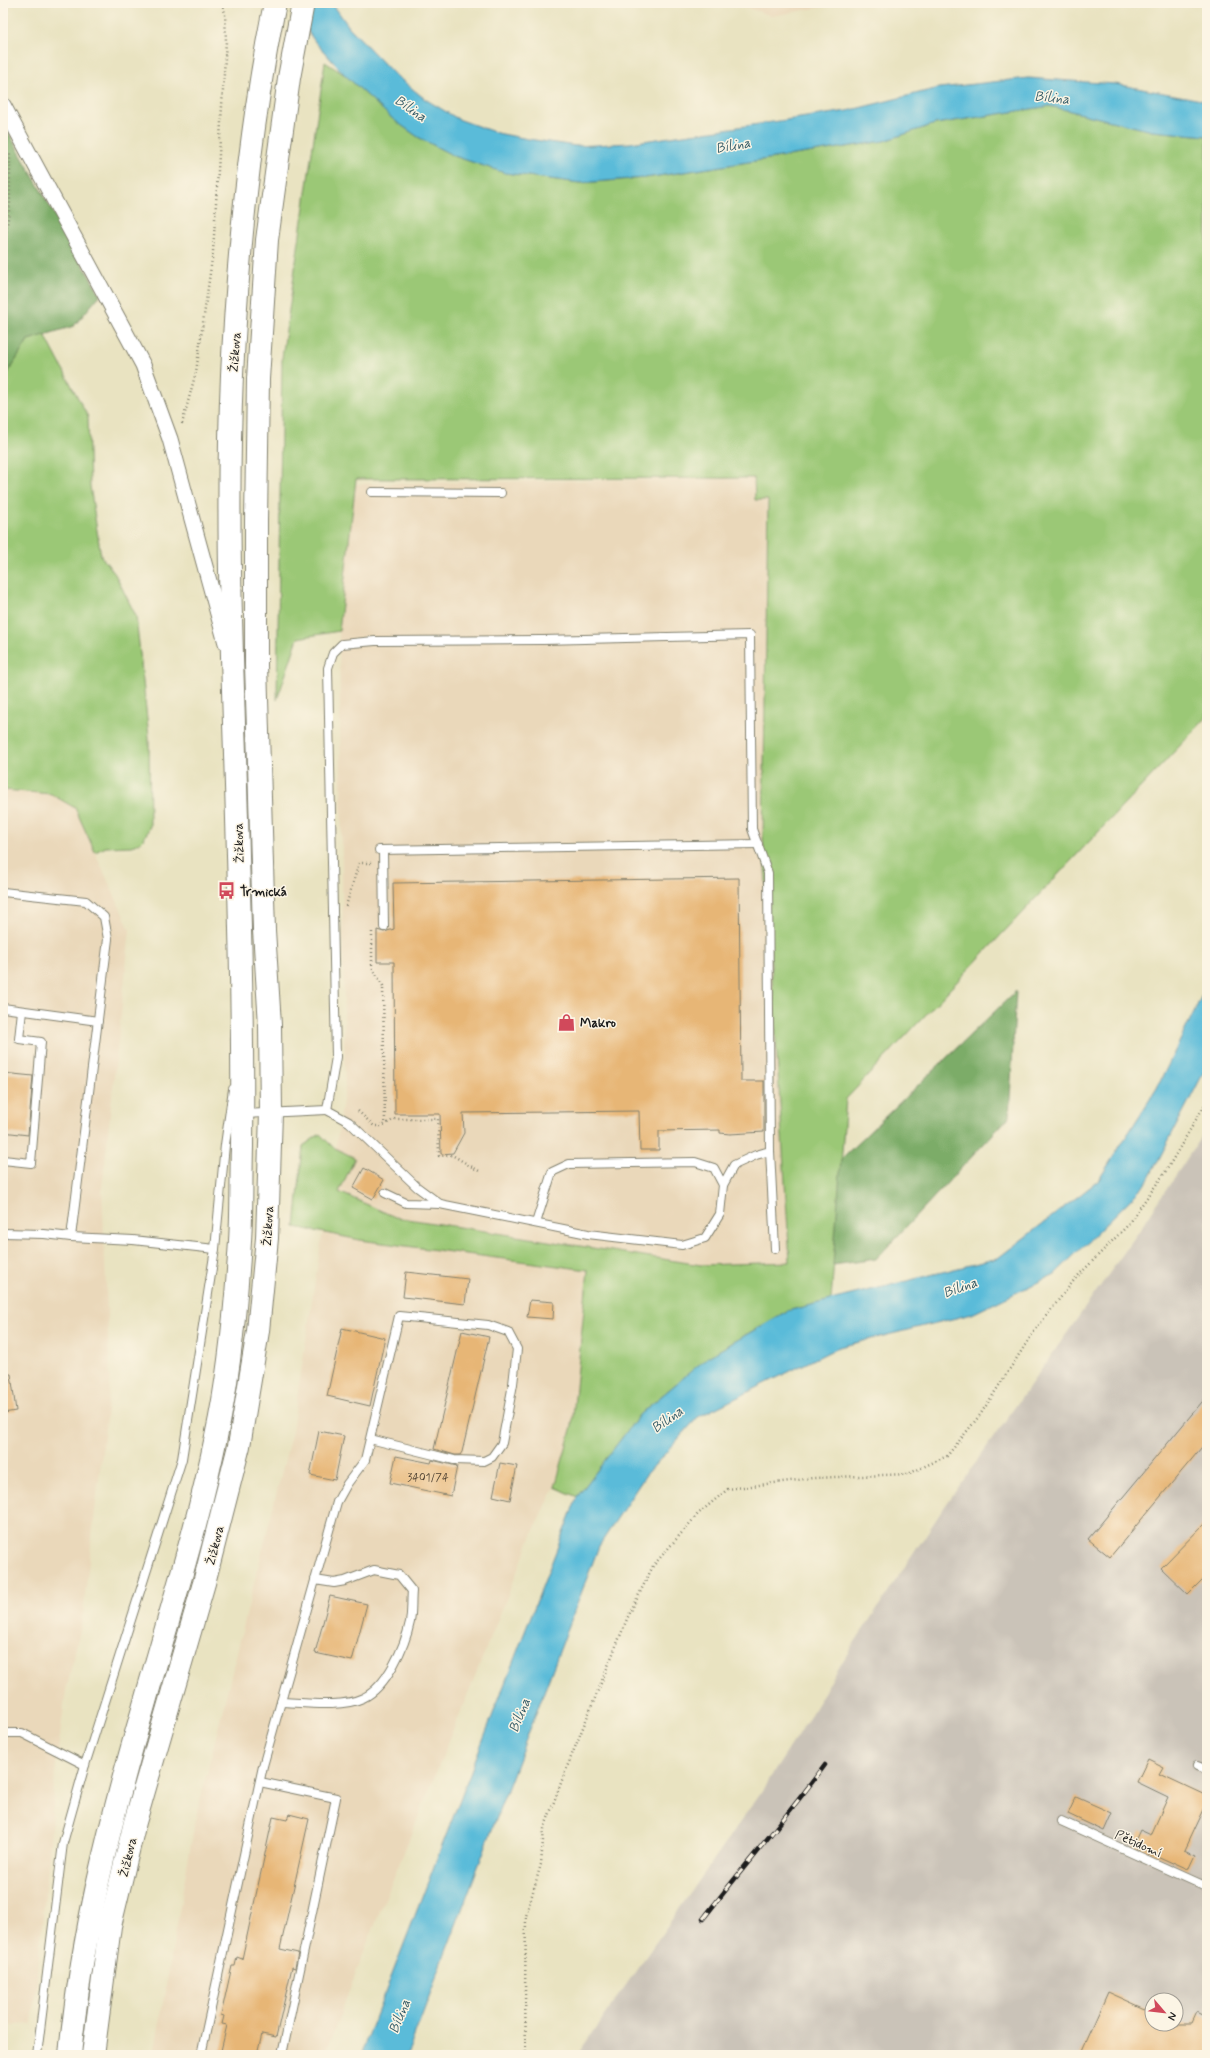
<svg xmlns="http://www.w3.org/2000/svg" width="1210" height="2058" font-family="Mynerve,sans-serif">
  <rect width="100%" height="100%" fill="#fcf5e5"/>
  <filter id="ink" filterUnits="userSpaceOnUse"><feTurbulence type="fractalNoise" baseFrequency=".025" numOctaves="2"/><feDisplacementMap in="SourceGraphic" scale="8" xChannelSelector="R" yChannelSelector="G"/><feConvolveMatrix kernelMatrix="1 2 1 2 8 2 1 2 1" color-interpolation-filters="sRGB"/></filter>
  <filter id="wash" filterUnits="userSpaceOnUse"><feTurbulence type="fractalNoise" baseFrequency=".012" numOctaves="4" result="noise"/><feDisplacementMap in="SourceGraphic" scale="16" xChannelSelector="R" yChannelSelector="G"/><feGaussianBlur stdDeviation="0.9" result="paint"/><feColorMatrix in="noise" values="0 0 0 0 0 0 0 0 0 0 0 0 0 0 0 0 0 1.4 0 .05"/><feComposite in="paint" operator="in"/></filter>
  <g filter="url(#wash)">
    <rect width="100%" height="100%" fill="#e9e3c1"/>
    <g fill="#ead8ba">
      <path d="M 733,3 L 843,3 L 772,16 Z"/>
      <path d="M 755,478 L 757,500 L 768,500 L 790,1262 L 701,1265 L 592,1248 L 572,1426 L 555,1487 L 534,1530 L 368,1941 L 325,2055 L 154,2055 L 195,1821 L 292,1431 L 345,1087 L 339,631 L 354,484 Z"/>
      <path d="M 3,790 L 51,794 L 75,808 L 130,930 L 102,1188 L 110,1384 L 82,1621 L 66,1690 L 55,1773 L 49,1856 L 32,2024 L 16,2025 L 3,2024 Z"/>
    </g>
    <path fill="#cac3b8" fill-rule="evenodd" d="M 1207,1128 L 1207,2055 L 577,2055 L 759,1795 L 802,1729 L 849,1651 L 943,1509 L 1137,1234 ZM 1152,2000 L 1176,2000 L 1176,2024 L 1152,2024 Z"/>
    <g fill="#9bc876" stroke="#5c7249">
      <path d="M 325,62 L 345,75 L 394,120 L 418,137 L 454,156 L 505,173 L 580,183 L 645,178 L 884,141 L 935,124 L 1050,106 L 1152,131 L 1207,136 L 1207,717 L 846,1099 L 831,1300 L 787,1311 L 708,1357 L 640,1414 L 577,1497 L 555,1487 L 572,1426 L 588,1270 L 360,1240 L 295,1227 L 303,1146 L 320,1134 L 333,1147 L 355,1158 L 339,1192 L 395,1217 L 701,1265 L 790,1262 L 763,837 L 768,500 L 755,500 L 754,478 L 356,479 L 339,631 L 298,638 L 277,700 L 282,358 Z"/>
      <path d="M 45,335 L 88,417 L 90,486 L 101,556 L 115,574 L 136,616 L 149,737 L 150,826 L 144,839 L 140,843 L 131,846 L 106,847 L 95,852 L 75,808 L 51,794 L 3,790 L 3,381 L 28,340 Z"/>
    </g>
    <g fill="#7cac67" stroke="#4c6442">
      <path d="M 3,123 L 100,295 L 74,326 L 28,340 L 3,381 Z"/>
      <path d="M 1016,991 L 1009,1117 L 876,1259 L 833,1265 L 841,1159 Z"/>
    </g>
    <g fill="#5abbd9" stroke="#3b6c7a">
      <path d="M 288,3 L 332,3 L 349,27 L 393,73 L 425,99 L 458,119 L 497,133 L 528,139 L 576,146 L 630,143 L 847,111 L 939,88 L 1028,78 L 1115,84 L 1207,101 L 1207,136 L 1152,131 L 1050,106 L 935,124 L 884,141 L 645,178 L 580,183 L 505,173 L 454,156 L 418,137 L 394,120 L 345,75 L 316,43 Z"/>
      <path d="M 1207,985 L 1207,1066 L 1146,1184 L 1055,1274 L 972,1314 L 839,1347 L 698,1417 L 645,1476 L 599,1546 L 407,2055 L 361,2055 L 577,1497 L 640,1414 L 708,1357 L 787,1311 L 998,1258 L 1098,1181 L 1157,1088 Z"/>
    </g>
    <g id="blocks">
      <g fill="#e7b676">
        <path d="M 739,878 L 741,1081 L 764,1081 L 764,1132 L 730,1134 L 720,1133 L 720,1130 L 659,1131 L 659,1150 L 640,1150 L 639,1111 L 463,1113 L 464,1133 L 453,1153 L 441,1154 L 440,1114 L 395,1114 L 394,962 L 377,962 L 377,930 L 384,932 L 394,929 L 393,883 Z"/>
        <path d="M 3,1073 L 33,1076 L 28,1135 L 3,1132 Z"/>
        <path d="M 364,1168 L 384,1180 L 373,1199 L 353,1188 Z"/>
        <path d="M 406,1272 L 468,1279 L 465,1304 L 403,1297 Z"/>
        <path d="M 530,1300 L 554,1302 L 553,1319 L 527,1317 Z"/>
        <path d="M 342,1328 L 385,1338 L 370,1406 L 327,1396 Z"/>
        <path d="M 462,1331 L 489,1337 L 462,1452 L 460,1455 L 455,1455 L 434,1449 Z"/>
        <path d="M 3,1374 L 11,1374 L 16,1411 L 3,1413 Z"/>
        <path d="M 1207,1396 L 1207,1441 L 1110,1557 L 1088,1539 Z"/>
        <path d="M 319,1431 L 344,1436 L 335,1480 L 310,1475 Z"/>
        <path d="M 396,1456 L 431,1463 L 432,1460 L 457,1466 L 451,1496 L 390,1483 Z"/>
        <path d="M 500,1463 L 517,1466 L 510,1500 L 493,1496 Z"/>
        <path d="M 1207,1521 L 1207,1575 L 1188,1594 L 1161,1568 Z"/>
        <path d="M 330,1596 L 367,1604 L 352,1661 L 315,1653 Z"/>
        <path d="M 1148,1759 L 1164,1767 L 1160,1774 L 1207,1796 L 1207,1801 L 1184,1850 L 1195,1855 L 1188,1870 L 1133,1845 L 1140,1830 L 1151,1835 L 1168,1797 L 1137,1782 Z"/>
        <path d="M 1076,1797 L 1112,1813 L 1104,1831 L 1068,1814 Z"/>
        <path d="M 289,1814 L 309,1819 L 280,1949 L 298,1953 L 295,1968 L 292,1967 L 276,2037 L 262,2034 L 257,2055 L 220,2055 L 227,2025 L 222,2024 L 224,2016 L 221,2015 L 232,1966 L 235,1966 L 237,1957 L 242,1959 L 273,1817 L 287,1820 Z"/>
        <path d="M 1108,1992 L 1152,2012 L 1152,2024 L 1192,2024 L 1197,2013 L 1207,2018 L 1207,2055 L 1080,2055 Z"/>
      </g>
    </g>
  </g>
  <g filter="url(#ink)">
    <use href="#blocks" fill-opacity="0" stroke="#82806e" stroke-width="1"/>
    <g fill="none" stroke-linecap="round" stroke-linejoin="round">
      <defs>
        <g id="lane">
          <path d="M 372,492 L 501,493"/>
          <path d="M 379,850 L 758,844"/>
          <path d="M 383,850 L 384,927"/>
          <path d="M 3,892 L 86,901 L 104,917 L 108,939 L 71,1237"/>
          <path d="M 3,1008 L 98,1021"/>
          <path d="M 327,1110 L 349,1122 L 417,1187 L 440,1204 L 588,1234 L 682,1245 L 705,1238 L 720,1214 L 723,1185 L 714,1168 L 695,1162 L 569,1164 L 552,1172 L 536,1223"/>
          <path d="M 243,1114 L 327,1110 L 336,1057 L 328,668 L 333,653 L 342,644 L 375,641 L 543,640 L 750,635 L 752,829 L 768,873 L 770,1151 L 756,1155 L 734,1165 L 723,1185"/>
          <path d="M 770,1151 L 775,1249"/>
          <path d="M 3,1160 L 31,1163 L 41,1042 L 19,1039 L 22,1011"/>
          <path d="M 385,1193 L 406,1203 L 440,1204"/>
          <path d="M 3,1233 L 44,1234 L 71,1237 L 133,1240 L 215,1249"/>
          <path d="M 281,1702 C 305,1703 342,1708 363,1698 C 387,1687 405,1646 410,1622 C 412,1612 411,1601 412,1591 L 399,1575 L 374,1570 L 345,1581 L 334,1583 L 315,1580"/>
          <path d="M 3,1733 L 22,1733 L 85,1765"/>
          <path d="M 1197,1766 L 1207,1770"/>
          <path d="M 260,1782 L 336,1798 L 282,2055"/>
          <path d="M 1061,1821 L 1207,1887"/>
          <path d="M 37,2055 L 63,1843 L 85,1765 L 182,1459 L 215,1249 L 225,1145 L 233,1089"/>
          <path d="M 201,2055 L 263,1766 L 337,1502 L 347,1484 L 365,1460 L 399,1316 L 488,1325 L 508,1332 L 517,1349 L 513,1384 L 502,1443 L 492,1457 L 484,1461 L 454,1460 L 370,1439"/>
        </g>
        <path id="street" d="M 3,105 L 143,365 L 170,439 L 226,643"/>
        <g id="secondary">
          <path d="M 70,2055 C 81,1937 110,1822 143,1709 C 168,1619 197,1529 216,1437 C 230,1373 236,1306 240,1241 C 242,1209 241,1178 242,1147 C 243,1050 241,952 238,855 C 234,695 225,535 232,375 C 238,251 250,125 275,3"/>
          <path d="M 93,2055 L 110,1926 L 135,1822 L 204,1583 L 239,1446 L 258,1331 L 267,1238 L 271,1113 L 270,1025 L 264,930 L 256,665 L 256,522 L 258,379 L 267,240 L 289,78 L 303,3"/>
        </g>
      </defs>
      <use href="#lane" stroke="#82806e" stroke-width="10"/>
      <use href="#street" stroke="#82806e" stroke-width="17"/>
      <use href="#secondary" stroke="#82806e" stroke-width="24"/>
      <g stroke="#82806e" stroke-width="2.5" stroke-dasharray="1 3" stroke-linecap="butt">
        <path d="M 3,255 L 10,204 L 10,152"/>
        <path d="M 182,424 L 196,372 L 213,252 L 226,41 L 225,13 L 222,3"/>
        <path d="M 346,906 L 359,863 L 372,863"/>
        <path d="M 372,932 L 372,967 L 383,986 L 385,1124"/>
        <path d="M 358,1111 L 374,1126 L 382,1126 L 395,1119 L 438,1119 L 439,1156 L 452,1155 L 479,1171"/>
        <path d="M 526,2055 L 525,1993 L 526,1916 L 541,1864 L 544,1829 L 565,1772 L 627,1619 L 653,1566 L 698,1514 L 728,1489 L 813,1478 L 908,1474 L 947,1456 L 980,1415 L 1033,1333 L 1075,1279 L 1126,1227 L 1166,1171 L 1207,1101"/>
      </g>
      <use href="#lane" stroke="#fff" stroke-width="8"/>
      <use href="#street" stroke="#fff" stroke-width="15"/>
      <use href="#secondary" stroke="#fff" stroke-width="22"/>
      <defs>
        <path id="rail" d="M 703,1919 C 743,1867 786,1818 825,1765"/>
      </defs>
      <use href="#rail" stroke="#1c1c1c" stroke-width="4.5"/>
      <use href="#rail" stroke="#fcf5e5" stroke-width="3" stroke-dasharray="9" stroke-linecap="butt"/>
    </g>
  </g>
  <defs>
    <symbol id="bus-bare" viewBox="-9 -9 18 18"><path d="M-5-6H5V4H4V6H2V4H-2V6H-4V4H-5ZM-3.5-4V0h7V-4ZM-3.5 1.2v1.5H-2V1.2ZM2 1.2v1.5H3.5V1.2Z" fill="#d1495b" stroke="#fcf5e5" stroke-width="2.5" paint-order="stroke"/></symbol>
    <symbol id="shop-bare" viewBox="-9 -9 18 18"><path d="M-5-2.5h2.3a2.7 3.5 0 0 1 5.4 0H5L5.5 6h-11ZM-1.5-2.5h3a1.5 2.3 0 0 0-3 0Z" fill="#d1495b" stroke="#fcf5e5" stroke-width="2.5" paint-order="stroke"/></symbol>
  </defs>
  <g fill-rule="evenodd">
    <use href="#bus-bare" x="214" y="878" width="25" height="25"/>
    <use href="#shop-bare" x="554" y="1010" width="25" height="25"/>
  </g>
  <g text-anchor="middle" stroke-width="3" stroke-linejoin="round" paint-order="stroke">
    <g font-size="11" fill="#4f4232">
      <text x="428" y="1481">3401/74</text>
    </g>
    <g font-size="13" fill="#1c1c1c" stroke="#fcf5e5">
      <text transform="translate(234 352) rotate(-86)" y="5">Žižkova</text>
      <text transform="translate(238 843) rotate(-92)" y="5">Žižkova</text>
      <text transform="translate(267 1226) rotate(-87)" y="5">Žižkova</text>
      <text transform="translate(214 1545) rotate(-76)" y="5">Žižkova</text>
      <text transform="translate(1139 1843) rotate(24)" y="5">Pětidomí</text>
      <text transform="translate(127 1857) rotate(-77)" y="5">Žižkova</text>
    </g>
    <g font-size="13" font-weight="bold" fill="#1c1c1c" stroke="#fcf5e5" text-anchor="start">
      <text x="240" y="896">Trmická</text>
      <text x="580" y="1027">Makro</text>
    </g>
    <g font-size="14" font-style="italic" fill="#355c68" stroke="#fcf5e5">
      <text transform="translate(1052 97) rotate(5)" y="5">Bílina</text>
      <text transform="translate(411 108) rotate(34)" y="5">Bílina</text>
      <text transform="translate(733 145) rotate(-10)" y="5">Bílina</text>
      <text transform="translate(960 1287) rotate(-20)" y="5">Bílina</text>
      <text transform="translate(667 1419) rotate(-36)" y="5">Bílina</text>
      <text transform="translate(519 1715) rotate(-68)" y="5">Bílina</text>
      <text transform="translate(399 2016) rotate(-68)" y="5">Bílina</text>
    </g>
  </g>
  <rect width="1210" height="2058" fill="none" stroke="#fcf5e5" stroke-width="16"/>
  <g transform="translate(1164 2012) rotate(118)"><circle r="19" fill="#fcf5e5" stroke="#a29e95"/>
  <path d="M0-3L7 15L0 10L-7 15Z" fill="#d1495b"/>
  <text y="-6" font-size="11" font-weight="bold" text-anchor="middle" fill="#1c1c1c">N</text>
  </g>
</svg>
